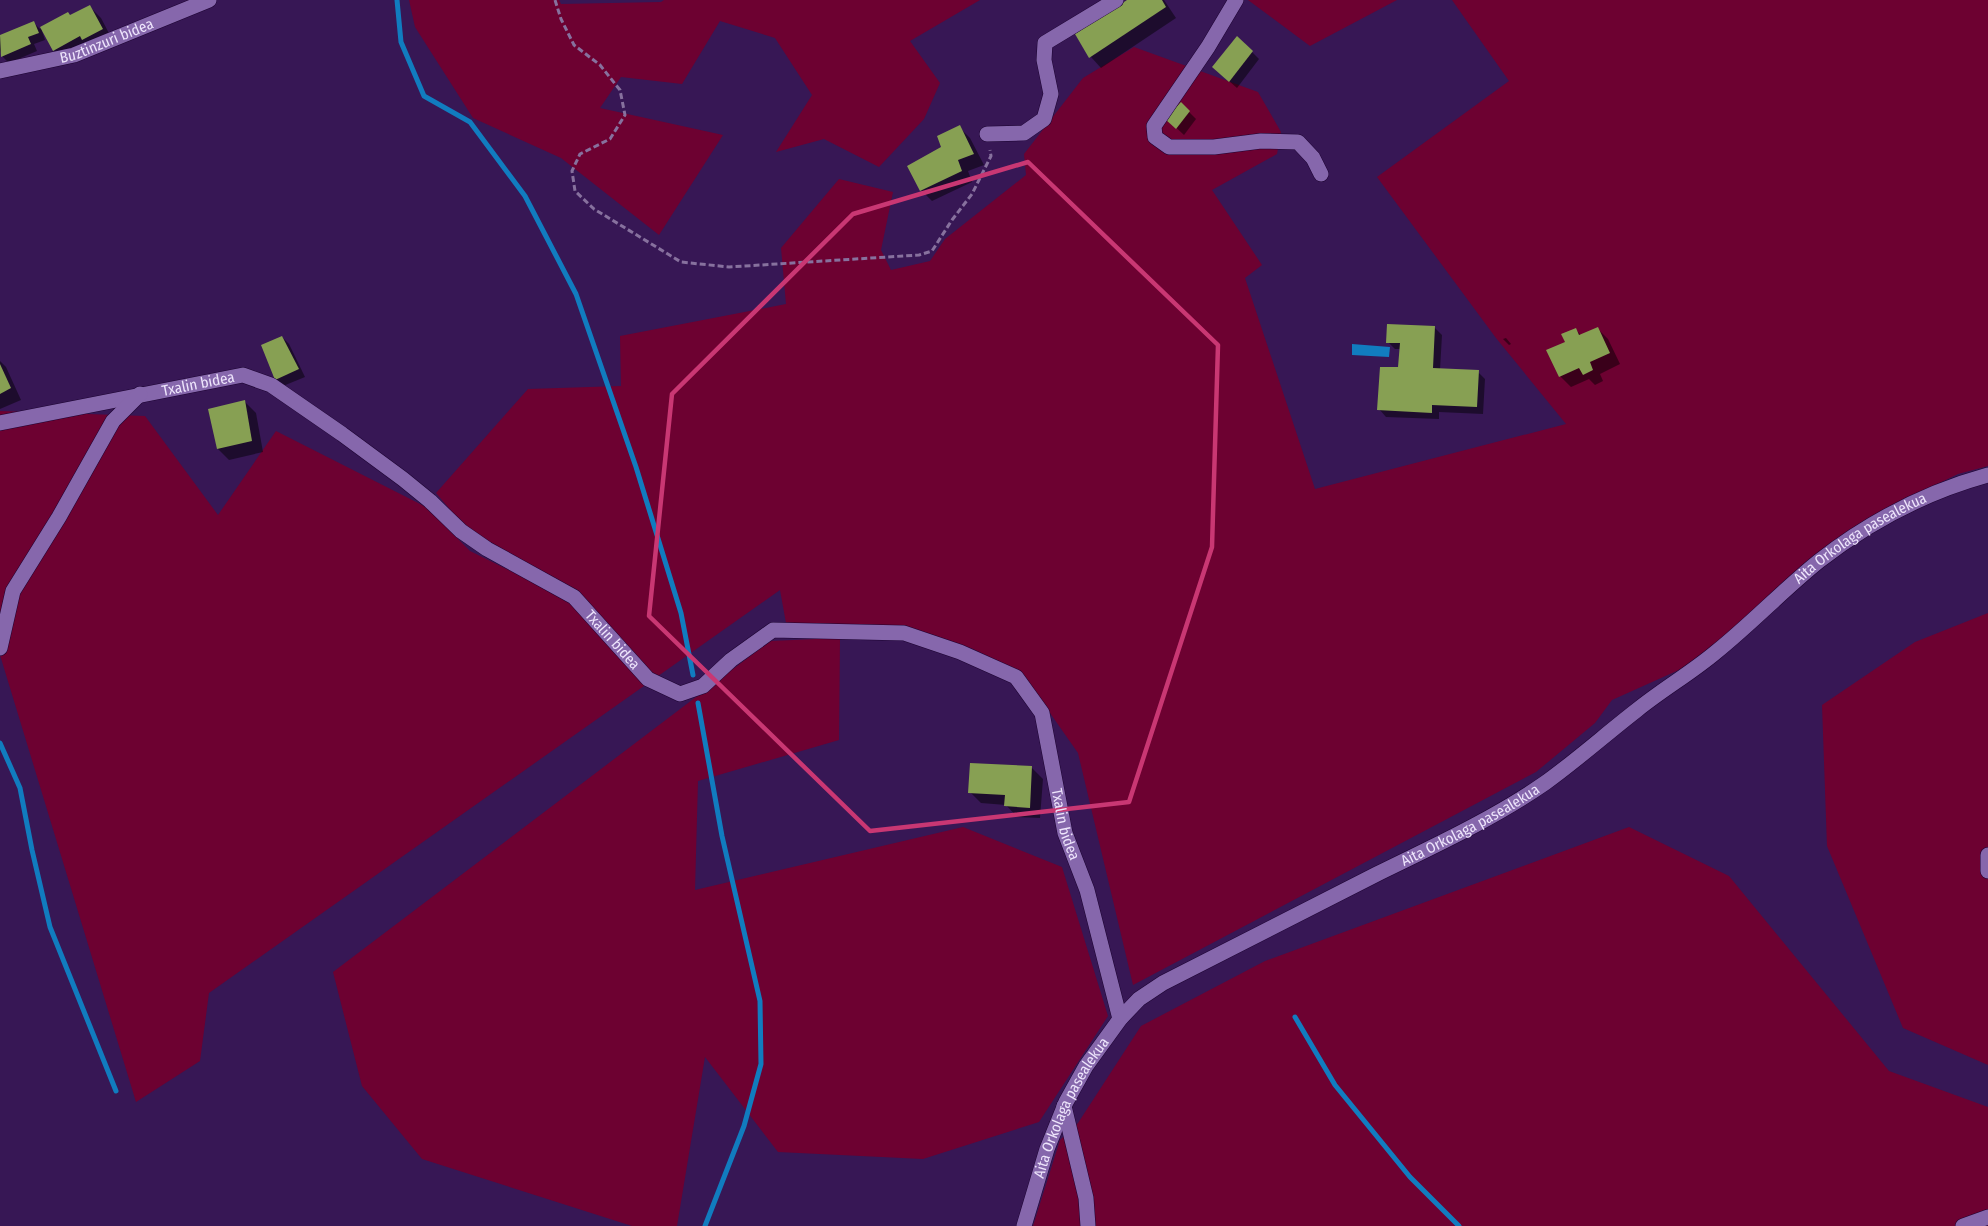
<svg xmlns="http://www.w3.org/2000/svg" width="1988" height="1226" font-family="'Fira Sans Condensed',sans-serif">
  <rect width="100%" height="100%" fill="#371755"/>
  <g fill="#6d0131">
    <path d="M 409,0 L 559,0 L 561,4 L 661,2 L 664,0 L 980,0 L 910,41 L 940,83 L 924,119 L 879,167 L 824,139 L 776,152 L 812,95 L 775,38 L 720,21 L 682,84 L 621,77 L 600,108 L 723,135 L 659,235 L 561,158 L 473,118 L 415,27 Z"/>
    <path d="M 1248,0 L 1397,0 L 1310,46 Z"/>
    <path d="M 1452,0 L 1988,0 L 1988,466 L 1958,474 L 1880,512 L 1770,598 L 1690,665 L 1612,700 L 1595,723 L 1536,772 L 1133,985 L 1078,753 L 1022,673 L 973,649 L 909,628 L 786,623 L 780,590 L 209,993 L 200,1061 L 136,1102 L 0,655 L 0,411 L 145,416 L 218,515 L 276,431 L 426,507 L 470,551 L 549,590 L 553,577 L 502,553 L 464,526 L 436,493 L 528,389 L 621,386 L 620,336 L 786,304 L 781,248 L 839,179 L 893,192 L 881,250 L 891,270 L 930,261 L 945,239 L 1026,175 L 1024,154 L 1083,78 L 1134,47 L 1258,92 L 1281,132 L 1277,154 L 1212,190 L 1262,265 L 1245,278 L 1315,489 L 1566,424 L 1496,338 L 1377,177 L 1509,81 Z"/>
    <path d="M 1988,613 L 1988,1065 L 1903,1028 L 1827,846 L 1822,705 L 1915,642 Z"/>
    <path d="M 840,638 L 839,740 L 698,781 L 695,890 L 963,827 L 1062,867 L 1108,1016 L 1039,1122 L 923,1159 L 778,1152 L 705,1057 L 677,1226 L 632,1226 L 422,1159 L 362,1086 L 333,972 L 770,641 Z"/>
    <path d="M 1629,827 L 1729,876 L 1889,1071 L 1988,1107 L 1988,1226 L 1033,1226 L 1060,1140 L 1078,1123 L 1141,1026 L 1265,961 Z"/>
  </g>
  <path fill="#117cbf" d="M 1352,344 L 1390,347 L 1389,357 L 1352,355 Z"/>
  <g fill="#0007">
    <path d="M 1129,0 L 1164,0 L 1176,18 L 1101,68 L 1091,57 L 1077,34 Z"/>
    <path d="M 90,7 L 101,18 L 113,41 L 65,61 L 54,50 L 44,30 L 42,31 L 45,40 L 34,44 L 37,51 L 9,63 L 2,56 L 0,50 L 0,37 L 34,23 L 40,29 L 68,14 L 70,16 Z"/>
    <path d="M 1252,52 L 1259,59 L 1237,88 L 1221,74 Z"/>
    <path d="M 1181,104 L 1196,119 L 1184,135 L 1167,119 Z"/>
    <path d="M 959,127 L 970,138 L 984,165 L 968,171 L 972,182 L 932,201 L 921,190 L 943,148 Z"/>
    <path d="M 1435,328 L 1442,335 L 1440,370 L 1478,372 L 1485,379 L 1483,414 L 1439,412 L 1439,419 L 1386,417 L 1379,409 L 1400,369 L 1401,349 L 1395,349 L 1388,342 Z"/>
    <path d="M 1597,328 L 1608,339 L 1620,364 L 1600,374 L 1603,381 L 1595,385 L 1589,379 L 1571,387 L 1560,376 L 1567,342 L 1575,329 L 1582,336 Z"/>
    <path d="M 282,337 L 289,344 L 305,377 L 283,386 L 276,379 Z"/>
    <path d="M 1506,338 L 1511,344 L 1509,345 L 1503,339 Z"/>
    <path d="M 0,361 L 6,367 L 21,400 L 0,409 Z"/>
    <path d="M 245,402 L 256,413 L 263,452 L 229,460 L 218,449 Z"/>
    <path d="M 1032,768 L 1043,779 L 1040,818 L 1017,817 L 1006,805 L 981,803 L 970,792 Z"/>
  </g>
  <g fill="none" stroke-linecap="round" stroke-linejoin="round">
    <g stroke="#117cbf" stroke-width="5">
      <path d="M 397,0 L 401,42 L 424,96 L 470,122 L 525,196 L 576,294 L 636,467 L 681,613 L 693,675"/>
      <path d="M 698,703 L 722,836 L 760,1001 L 761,1064 L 744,1126 L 705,1226"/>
      <path d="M 0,743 L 20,788 L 32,850 L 50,927 L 116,1091"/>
      <path d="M 1295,1017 L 1335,1085 L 1410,1177 L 1459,1226"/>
    </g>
  </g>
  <g fill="#87a053">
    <path d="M 1127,0 L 1162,0 L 1166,7 L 1089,58 L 1075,34 Z"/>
    <path d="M 90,5 L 103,29 L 82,40 L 80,36 L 53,51 L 40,27 L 68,12 L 70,15 Z"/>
    <path d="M 34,21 L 39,33 L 28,37 L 31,44 L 1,57 L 0,35 Z"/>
    <path d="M 1237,36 L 1253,51 L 1229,82 L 1212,67 Z"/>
    <path d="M 1181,102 L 1190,111 L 1176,129 L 1165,119 Z"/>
    <path d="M 960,125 L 974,154 L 958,160 L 962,171 L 920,191 L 907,166 L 941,147 L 937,136 Z"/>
    <path d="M 1387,324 L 1435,326 L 1433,368 L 1479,370 L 1477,407 L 1432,405 L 1432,413 L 1377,410 L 1380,367 L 1398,367 L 1400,343 L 1386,343 Z"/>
    <path d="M 1598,327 L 1610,353 L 1590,362 L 1593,370 L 1583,375 L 1579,368 L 1559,377 L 1546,350 L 1565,342 L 1561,334 L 1576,328 L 1579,335 Z"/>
    <path d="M 282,336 L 299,369 L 275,380 L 261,345 Z"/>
    <path d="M 0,364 L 11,388 L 0,394 Z"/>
    <path d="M 245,400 L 252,441 L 217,449 L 208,409 Z"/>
    <path d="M 970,763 L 1032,766 L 1030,808 L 1004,806 L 1005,795 L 968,793 Z"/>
  </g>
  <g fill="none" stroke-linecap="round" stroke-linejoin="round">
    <defs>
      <g id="street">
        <path d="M 1236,0 L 1208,47 L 1154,126 L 1155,137 L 1169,147 L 1214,147 L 1261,141 L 1298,142 L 1313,158 L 1321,174"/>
        <path id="s1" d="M 0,71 L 74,55 L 209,0"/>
        <path d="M 987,134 L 1024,133 L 1044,119 L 1051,94 L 1044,60 L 1045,43 L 1116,0"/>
        <path id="s2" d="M 0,423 L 243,375 L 271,385 L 342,434 L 403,479 L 430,501 L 461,531 L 487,549 L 574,597 L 648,679 L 680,694 L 703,686 L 731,660 L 773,630 L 904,633 L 960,652 L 1016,677 L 1042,713 L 1065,833 L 1087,890 L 1120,1019"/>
        <path d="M 0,648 L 13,591 L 59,517 L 113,421 L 140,394"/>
        <path d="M 1988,855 L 1988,871"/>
        <path d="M 1064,1106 L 1086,1198 L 1088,1226"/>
        <path id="s3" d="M 1024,1226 L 1047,1149 L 1066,1102 L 1086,1066 L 1120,1019 L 1139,999 L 1163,983 C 1235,947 1306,910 1377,874 C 1434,846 1493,819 1545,783 C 1577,760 1606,734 1637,710 C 1663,689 1691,673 1716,652 C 1752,623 1783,590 1819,561 C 1869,522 1926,492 1988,475"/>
        <path d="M 1963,1226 L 1988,1217"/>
      </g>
    </defs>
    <use href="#street" stroke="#1c0331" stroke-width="16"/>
    <path stroke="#87719e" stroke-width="3" stroke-dasharray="6 3" stroke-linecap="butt" d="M 555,0 L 561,19 L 574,45 L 600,65 L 620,90 L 625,115 L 610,139 L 580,154 L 572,171 L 575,191 L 594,209 L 681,262 L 729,267 L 919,255 L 932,251 L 952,220 L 972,194 L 991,156 L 990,150"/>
    <use href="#street" stroke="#8667ac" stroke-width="15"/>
  </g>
  <path fill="none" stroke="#c93773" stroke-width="4.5" stroke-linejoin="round" d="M 1028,162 L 1218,345 L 1212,547 L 1129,802 L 870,831 L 649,616 L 672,394 L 853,214 Z"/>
  <g text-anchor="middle" stroke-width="6" stroke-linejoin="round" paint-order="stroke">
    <g font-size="15" fill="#eee5fc" stroke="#371755">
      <text dy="5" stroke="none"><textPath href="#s1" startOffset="111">Buztinzuri bidea</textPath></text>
      <text dy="5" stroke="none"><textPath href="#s2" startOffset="202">Txalin bidea</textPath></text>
      <text dy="5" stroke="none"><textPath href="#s3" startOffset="1118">Aita Orkolaga pasealekua</textPath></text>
      <text dy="5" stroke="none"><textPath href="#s2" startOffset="706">Txalin bidea</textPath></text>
      <text dy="5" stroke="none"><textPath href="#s2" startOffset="1318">Txalin bidea</textPath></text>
      <text dy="5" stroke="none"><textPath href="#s3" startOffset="632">Aita Orkolaga pasealekua</textPath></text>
      <text dy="5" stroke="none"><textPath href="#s3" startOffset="128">Aita Orkolaga pasealekua</textPath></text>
    </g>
  </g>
</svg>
